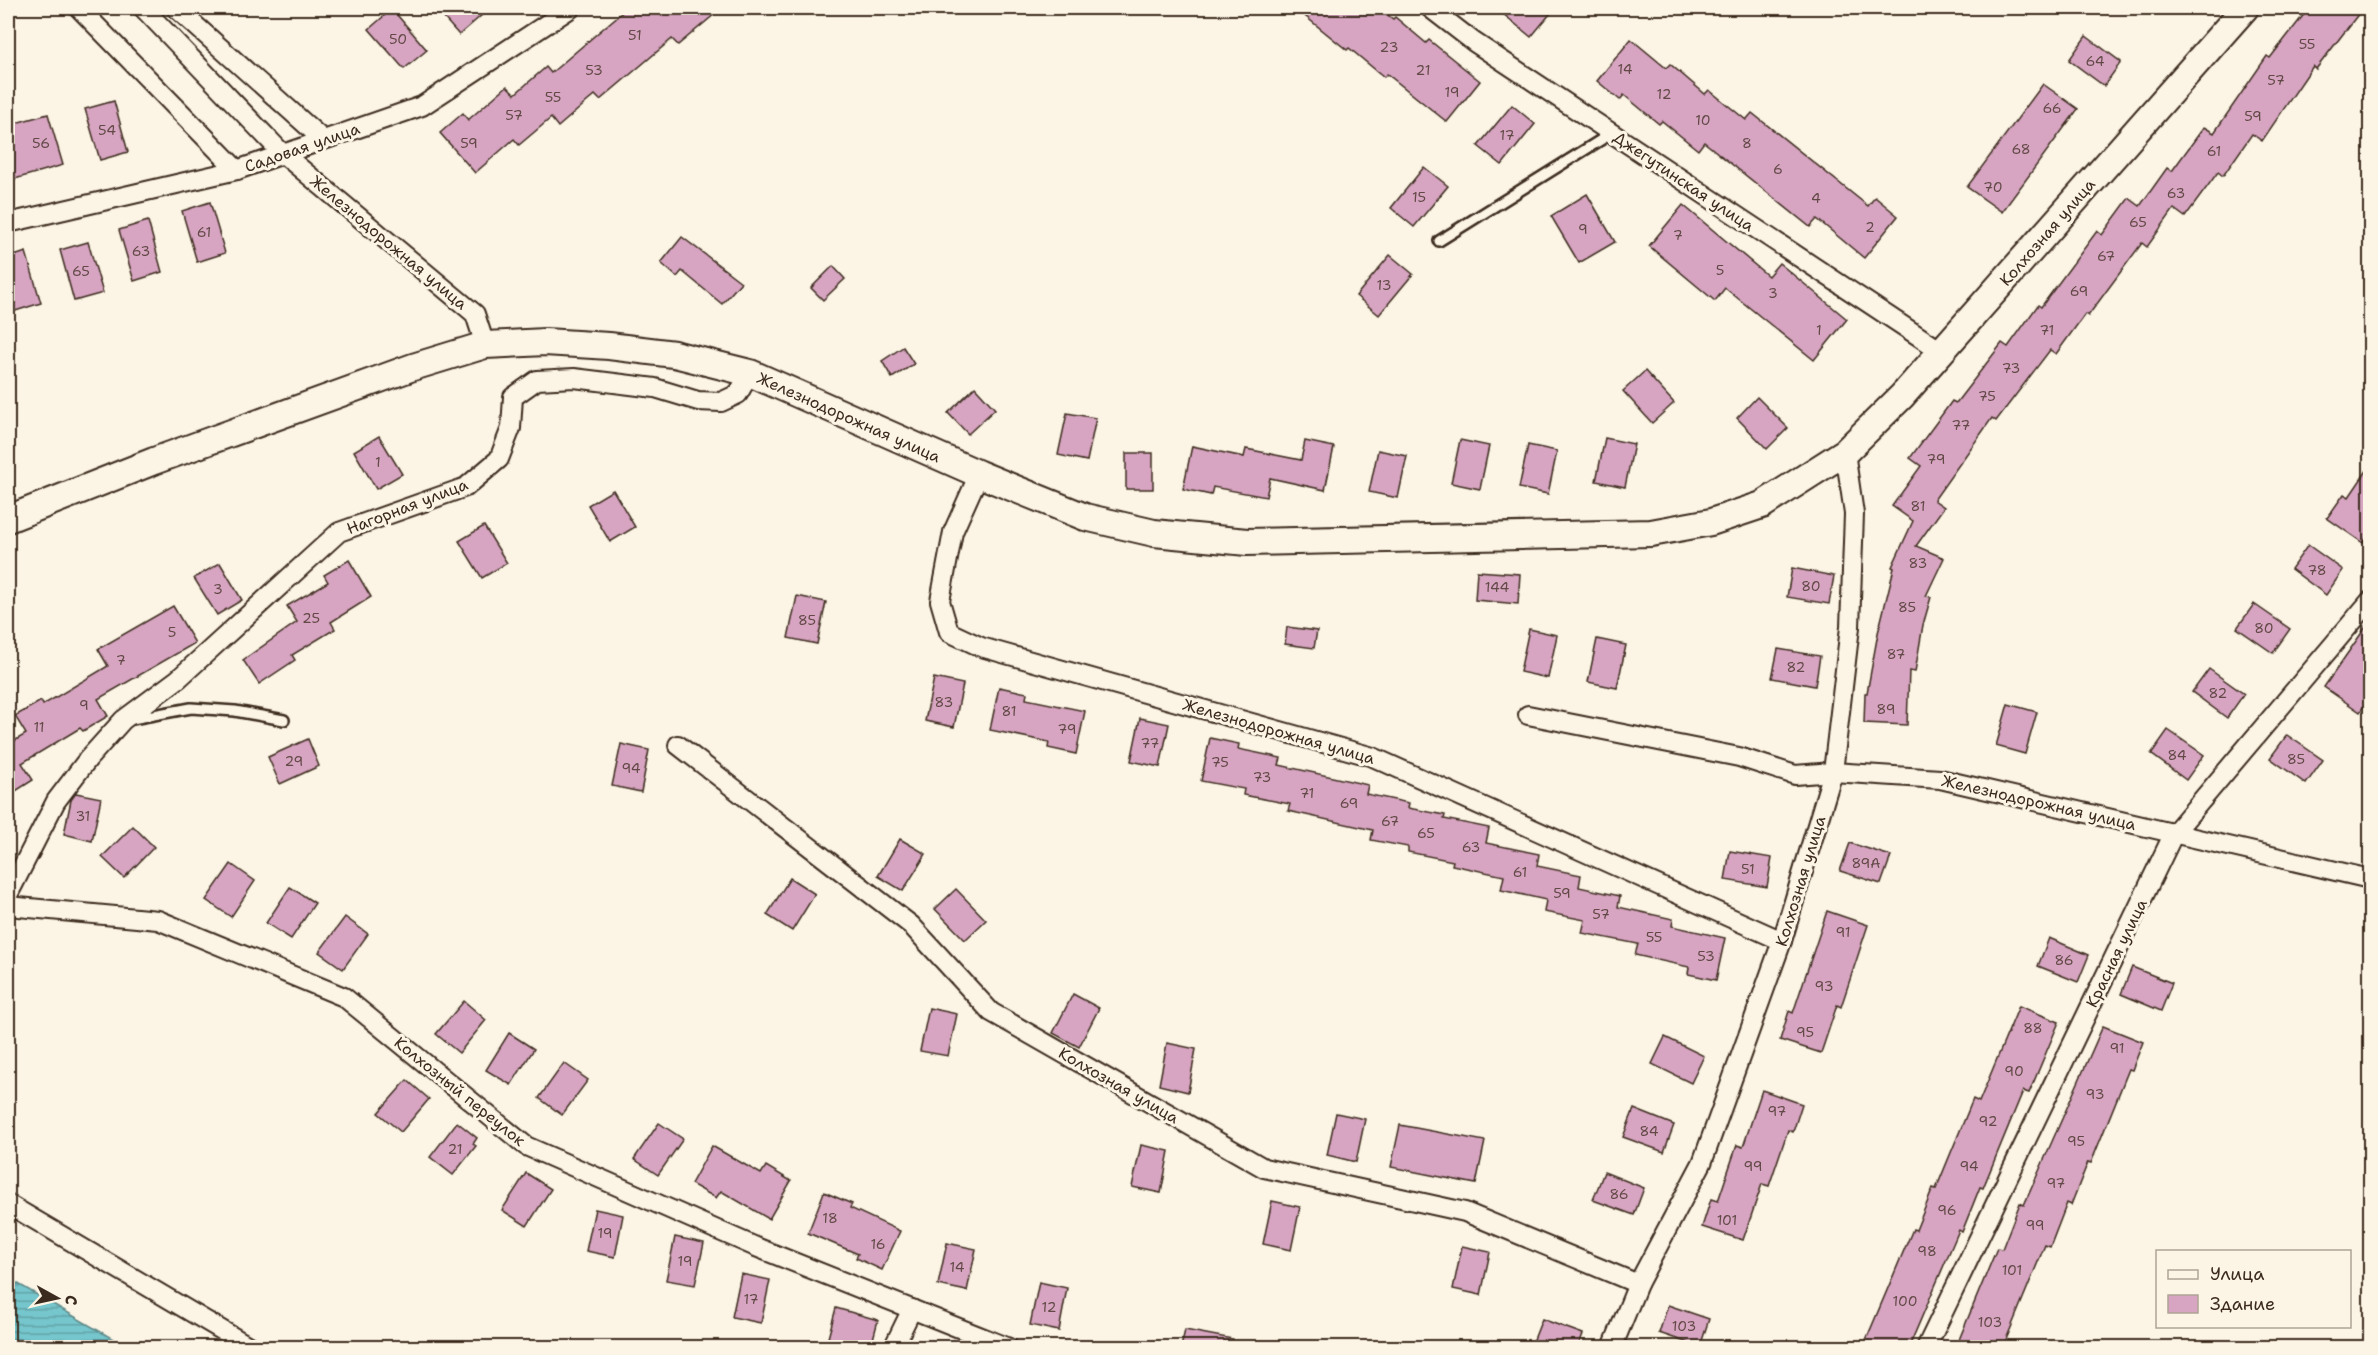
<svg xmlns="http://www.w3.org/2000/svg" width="2378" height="1355" font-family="'Shantell Sans',sans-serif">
  <defs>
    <pattern id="water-rules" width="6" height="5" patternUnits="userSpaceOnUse" patternTransform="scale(1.5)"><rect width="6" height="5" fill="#76c7cd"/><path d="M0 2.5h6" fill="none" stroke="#62a2a6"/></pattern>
  </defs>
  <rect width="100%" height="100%" fill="#fcf5e5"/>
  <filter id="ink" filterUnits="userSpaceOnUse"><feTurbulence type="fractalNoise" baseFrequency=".0167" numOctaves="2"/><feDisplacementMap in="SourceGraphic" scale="12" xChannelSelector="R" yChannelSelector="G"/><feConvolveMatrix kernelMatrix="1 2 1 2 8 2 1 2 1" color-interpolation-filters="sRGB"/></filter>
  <g filter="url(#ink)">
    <path fill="url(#water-rules)" stroke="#5e8887" stroke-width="1.5" d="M 8,1278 L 127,1347 L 8,1347 Z"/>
    <g fill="#d7a5c1" stroke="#3b2a1e" stroke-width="1.5">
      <path d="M 435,8 L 490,8 L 459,35 Z"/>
      <path d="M 627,8 L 722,8 L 678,45 L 672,39 L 600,100 L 595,95 L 558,127 L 551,118 L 519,145 L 514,139 L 475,173 L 440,133 L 463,113 L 468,120 L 507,86 L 515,94 L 546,67 L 551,73 Z"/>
      <path d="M 1295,8 L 1379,8 L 1393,19 L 1395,17 L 1426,43 L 1429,40 L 1480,81 L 1447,122 L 1387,74 L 1384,77 L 1349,48 L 1347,50 Z"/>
      <path d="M 1496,8 L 1555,8 L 1531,37 Z"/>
      <path d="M 2309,8 L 2363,8 L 2316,69 L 2313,66 L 2262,141 L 2252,134 L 2223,176 L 2218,172 L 2185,217 L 2174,209 L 2147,247 L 2142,243 L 2088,316 L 2085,314 L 2056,354 L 2050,350 L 1996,421 L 1992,418 L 1934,500 L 1944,507 L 1916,546 L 1944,558 L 1926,596 L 1931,597 L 1923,625 L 1915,672 L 1909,671 L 1907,725 L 1864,723 L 1865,693 L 1867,693 L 1878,633 L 1894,568 L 1892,567 L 1913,521 L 1892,506 L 1921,466 L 1910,458 L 1952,401 L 1956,403 L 2002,343 L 2008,347 L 2038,305 L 2041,307 L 2097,231 L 2102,235 L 2129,198 L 2140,206 L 2167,168 L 2172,171 L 2204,127 L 2214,133 L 2267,56 L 2270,58 Z"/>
      <path d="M 392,9 L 427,50 L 404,69 L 369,29 Z"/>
      <path d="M 2086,36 L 2121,62 L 2104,86 L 2069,60 Z"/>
      <path d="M 1631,39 L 1666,68 L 1670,64 L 1705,94 L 1709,90 L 1746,120 L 1752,113 L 1868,206 L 1875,197 L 1898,216 L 1864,258 L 1817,219 L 1810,227 L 1704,142 L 1698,150 L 1662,121 L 1659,124 L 1624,95 L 1620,100 L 1597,81 Z"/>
      <path d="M 2043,84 L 2078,109 L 2002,212 L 1967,187 Z"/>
      <path d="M 114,101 L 128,152 L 100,160 L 85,109 Z"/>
      <path d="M 1512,105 L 1535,124 L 1502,165 L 1478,146 Z"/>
      <path d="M 48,114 L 63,165 L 8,181 L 8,125 Z"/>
      <path d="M 1424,167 L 1448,186 L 1414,227 L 1391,208 Z"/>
      <path d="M 1587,194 L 1615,242 L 1579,263 L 1551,216 Z"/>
      <path d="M 210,202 L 225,253 L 197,262 L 182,211 Z"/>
      <path d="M 1683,205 L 1768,276 L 1779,263 L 1847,319 L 1814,360 L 1725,288 L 1715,301 L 1649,246 Z"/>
      <path d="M 148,221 L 162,272 L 134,281 L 119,230 Z"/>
      <path d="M 682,237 L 741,282 L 722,304 L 682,271 L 677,277 L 661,263 Z"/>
      <path d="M 88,242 L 103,293 L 74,301 L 60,250 Z"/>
      <path d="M 26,252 L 41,303 L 12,312 L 8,297 L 8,258 Z"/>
      <path d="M 1390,255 L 1413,274 L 1379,315 L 1356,296 Z"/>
      <path d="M 833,266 L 845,279 L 823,300 L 811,288 Z"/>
      <path d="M 903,347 L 914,364 L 892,378 L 882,361 Z"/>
      <path d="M 1645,371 L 1674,403 L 1652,423 L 1623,391 Z"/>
      <path d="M 975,387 L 995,409 L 968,434 L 948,413 Z"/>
      <path d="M 1757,397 L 1788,428 L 1767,449 L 1737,418 Z"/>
      <path d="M 1067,413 L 1096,418 L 1087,461 L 1058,455 Z"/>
      <path d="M 379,436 L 402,474 L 376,489 L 354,451 Z"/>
      <path d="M 1605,438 L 1634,444 L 1625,487 L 1596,481 Z"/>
      <path d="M 1460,440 L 1489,446 L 1480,489 L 1451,483 Z"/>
      <path d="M 1305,441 L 1334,447 L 1325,490 L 1270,478 L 1266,497 L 1213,487 L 1211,495 L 1183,489 L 1192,446 L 1244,457 L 1246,449 L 1301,460 Z"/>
      <path d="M 1528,445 L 1557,451 L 1548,494 L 1519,488 Z"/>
      <path d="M 1378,450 L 1407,456 L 1398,498 L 1369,492 Z"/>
      <rect x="1126" y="453" width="27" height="36"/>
      <path d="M 2370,466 L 2370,532 L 2363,543 L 2327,518 L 2344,494 L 2349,497 Z"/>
      <path d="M 613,490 L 635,527 L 610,542 L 588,505 Z"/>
      <path d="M 484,526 L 507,563 L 482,578 L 459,541 Z"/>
      <path d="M 2308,545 L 2343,570 L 2326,595 L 2291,569 Z"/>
      <path d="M 349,560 L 371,597 L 331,622 L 335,629 L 292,655 L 295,660 L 259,684 L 243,660 L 297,622 L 287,606 L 328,582 L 324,575 Z"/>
      <path d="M 220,563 L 242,600 L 217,615 L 194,578 Z"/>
      <path d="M 1792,568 L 1834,576 L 1829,604 L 1787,597 Z"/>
      <path d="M 1477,571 L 1520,574 L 1518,604 L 1475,600 Z"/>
      <path d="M 797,596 L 826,602 L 817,644 L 788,638 Z"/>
      <path d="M 2254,604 L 2290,629 L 2273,653 L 2237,628 Z"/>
      <path d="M 173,606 L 195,643 L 98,699 L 108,716 L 83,731 L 80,728 L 22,763 L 33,780 L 8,796 L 8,738 L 11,743 L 26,734 L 15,716 L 41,701 L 43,705 L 108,666 L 98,649 Z"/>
      <path d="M 2370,621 L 2370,697 L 2360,712 L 2324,687 Z"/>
      <path d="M 1287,627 L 1317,631 L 1314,648 L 1285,644 Z"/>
      <path d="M 1529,629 L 1557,635 L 1548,678 L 1520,672 Z"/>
      <path d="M 1597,639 L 1626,645 L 1617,688 L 1588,682 Z"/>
      <path d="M 1778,649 L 1820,656 L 1815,686 L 1772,678 Z"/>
      <path d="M 2209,669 L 2244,694 L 2227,718 L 2192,692 Z"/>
      <path d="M 934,678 L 963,684 L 954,727 L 925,721 Z"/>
      <path d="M 999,687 L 1027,693 L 1026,699 L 1085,711 L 1076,754 L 1048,748 L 1049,742 L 990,730 Z"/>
      <path d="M 2008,704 L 2037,712 L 2025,754 L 1996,746 Z"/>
      <path d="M 1140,718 L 1169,724 L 1160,767 L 1131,761 Z"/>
      <path d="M 2168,730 L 2204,755 L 2186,780 L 2151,754 Z"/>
      <path d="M 2287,735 L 2323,760 L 2306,784 L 2270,758 Z"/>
      <path d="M 1210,738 L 1239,744 L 1238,749 L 1281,758 L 1279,765 L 1368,785 L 1366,794 L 1409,803 L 1408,808 L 1445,815 L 1444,819 L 1489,828 L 1486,843 L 1539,854 L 1537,866 L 1581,875 L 1579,887 L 1620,896 L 1618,907 L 1673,919 L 1672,926 L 1725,938 L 1716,980 L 1688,974 L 1689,967 L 1635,955 L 1638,944 L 1582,933 L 1585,920 L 1544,912 L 1546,900 L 1501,890 L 1504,876 L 1452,865 L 1453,861 L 1408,852 L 1408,847 L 1371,840 L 1373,830 L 1288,811 L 1290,804 L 1243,795 L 1244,789 L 1201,781 Z"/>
      <path d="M 308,739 L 319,766 L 280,784 L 268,757 Z"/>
      <path d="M 621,744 L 649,750 L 641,792 L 612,786 Z"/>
      <path d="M 76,793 L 101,798 L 92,841 L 64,834 L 71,800 Z"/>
      <path d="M 133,826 L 154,847 L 124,878 L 102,857 Z"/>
      <path d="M 900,839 L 926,854 L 903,891 L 878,876 Z"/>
      <path d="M 1850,843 L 1891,856 L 1881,884 L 1840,871 Z"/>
      <path d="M 1730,851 L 1772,858 L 1767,887 L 1725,880 Z"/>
      <path d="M 231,864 L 255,881 L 231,917 L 206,900 Z"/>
      <path d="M 790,878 L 815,894 L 792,931 L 767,915 Z"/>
      <path d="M 290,887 L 315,903 L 291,939 L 266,923 Z"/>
      <path d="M 956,889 L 986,920 L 965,940 L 935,909 Z"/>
      <path d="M 1827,911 L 1868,925 L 1841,1007 L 1837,1005 L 1821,1053 L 1780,1040 L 1789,1011 L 1793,1013 Z"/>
      <path d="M 345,917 L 368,934 L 343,969 L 319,952 Z"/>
      <path d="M 2049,938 L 2089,955 L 2078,982 L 2038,966 Z"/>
      <path d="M 2132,967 L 2172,983 L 2161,1011 L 2121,994 Z"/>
      <path d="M 1073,994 L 1099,1008 L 1079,1047 L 1053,1033 Z"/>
      <path d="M 464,1001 L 486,1020 L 459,1053 L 436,1034 Z"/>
      <path d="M 2019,1006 L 2059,1022 L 2029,1093 L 2023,1091 L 1983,1188 L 1980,1187 L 1962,1232 L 1959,1230 L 1909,1347 L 1863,1347 L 1913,1229 L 1916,1230 L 1933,1188 L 1936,1189 L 1973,1099 L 1979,1102 Z"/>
      <path d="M 929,1008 L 957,1014 L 948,1056 L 920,1051 Z"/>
      <path d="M 2103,1026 L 2143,1042 L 2132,1070 L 2129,1069 L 2091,1163 L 2088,1162 L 2071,1205 L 2067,1203 L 2050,1247 L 2045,1245 L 2003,1347 L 1956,1347 L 1997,1248 L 2002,1249 L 2020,1203 L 2024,1205 Z"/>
      <path d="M 509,1033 L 534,1049 L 511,1085 L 486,1070 Z"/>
      <path d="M 1665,1037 L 1704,1056 L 1691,1083 L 1652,1064 Z"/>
      <path d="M 1167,1043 L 1196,1049 L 1188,1092 L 1159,1085 Z"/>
      <path d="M 564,1063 L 588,1080 L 562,1115 L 539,1098 Z"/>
      <path d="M 407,1080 L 429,1099 L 401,1132 L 378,1113 Z"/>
      <path d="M 1762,1090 L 1802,1104 L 1793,1132 L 1788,1130 L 1769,1186 L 1762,1184 L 1743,1240 L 1702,1227 L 1711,1199 L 1718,1201 L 1737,1145 L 1743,1147 Z"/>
      <path d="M 1634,1109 L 1674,1125 L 1664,1152 L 1623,1137 Z"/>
      <path d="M 1336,1113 L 1365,1119 L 1356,1162 L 1327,1155 Z"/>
      <path d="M 457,1122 L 477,1138 L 473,1144 L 476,1146 L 453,1175 L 430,1157 Z"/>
      <path d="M 659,1123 L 683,1139 L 658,1175 L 634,1159 Z"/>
      <path d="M 1400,1125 L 1485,1141 L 1476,1184 L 1391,1167 Z"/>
      <path d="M 1141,1145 L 1169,1151 L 1161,1193 L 1132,1187 Z"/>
      <path d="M 712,1146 L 761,1174 L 766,1166 L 791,1181 L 769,1219 L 721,1191 L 716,1198 L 691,1184 Z"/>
      <path d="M 1604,1172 L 1644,1188 L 1634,1215 L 1593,1200 Z"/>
      <path d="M 526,1173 L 551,1189 L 527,1226 L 502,1210 Z"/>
      <path d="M 824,1192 L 852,1204 L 850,1208 L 900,1231 L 882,1270 L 856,1258 L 858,1254 L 808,1233 Z"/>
      <path d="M 1272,1201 L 1300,1207 L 1291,1250 L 1263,1244 Z"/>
      <path d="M 595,1209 L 623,1215 L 615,1257 L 586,1251 Z"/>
      <path d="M 675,1237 L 704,1243 L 695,1285 L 666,1280 Z"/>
      <path d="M 947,1243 L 976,1249 L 967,1291 L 938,1285 Z"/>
      <path d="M 1462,1246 L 1490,1252 L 1481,1295 L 1453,1289 Z"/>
      <path d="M 741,1274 L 770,1280 L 761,1323 L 732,1317 Z"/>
      <path d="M 1039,1282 L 1067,1288 L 1059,1331 L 1030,1325 Z"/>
      <path d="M 1668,1305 L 1709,1319 L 1700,1347 L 1659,1333 Z"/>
      <path d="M 836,1308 L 878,1320 L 871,1347 L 861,1347 L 828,1338 Z"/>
      <path d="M 1542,1319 L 1583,1334 L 1578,1347 L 1531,1347 Z"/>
      <path d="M 1185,1330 L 1233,1339 L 1232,1347 L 1181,1347 Z"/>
    </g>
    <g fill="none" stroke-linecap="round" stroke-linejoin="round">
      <defs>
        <g id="lane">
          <path d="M 1439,241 L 1612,133"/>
          <path d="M 132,719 L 191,708 L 235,711 L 284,720"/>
        </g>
        <g id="street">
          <path d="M 79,8 L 237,170"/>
          <path d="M 143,8 L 282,153 L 475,314 L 485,345"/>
          <path d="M 176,8 L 322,139"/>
          <path d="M 1430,8 L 1474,42 L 1941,351"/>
          <path d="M 8,223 L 237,170 L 422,106 L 571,8"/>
          <path d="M 979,474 L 953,532 L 940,601 L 949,632 L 981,647 L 1373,757 L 1782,941"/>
          <path d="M 1528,715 L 1739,757 L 1795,775 L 1833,772 L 1940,779 L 2370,879"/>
          <path d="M 678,745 L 911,925 L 991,1012 L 1264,1168 L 1465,1212 L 1638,1284"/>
          <path d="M 8,895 L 56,801 L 88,759 L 123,720 L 178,679 L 339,532 L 466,487 L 499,459 L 511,428 L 513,397 L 537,380 L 574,378 L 655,388 L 698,401 L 721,402 L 738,394 L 750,373"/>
          <path d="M 8,906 L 158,920 L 344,997 L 526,1146 L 756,1247 L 1009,1348"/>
          <path d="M 8,1204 L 252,1348"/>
          <path d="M 893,1348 L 912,1309"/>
          <path d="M 1612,1348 L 1638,1284 L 1702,1163 L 1782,941 L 1833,772 L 1850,627 L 1854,514 L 1845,452"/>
          <path d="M 1926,1348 L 2174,833 L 2370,601"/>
        </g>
        <path id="secondary" d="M 8,519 L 154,461 L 413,367 L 485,345 L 545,342 L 609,346 L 674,354 L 750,373 L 979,474 L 1085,517 L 1154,533 L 1247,542 L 1651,533 L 1711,522 L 1762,505 L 1845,452 L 1902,396 L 2245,8"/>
      </defs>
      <use href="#lane" stroke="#3b2a1e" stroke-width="14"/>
      <use href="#street" stroke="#3b2a1e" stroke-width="22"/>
      <use href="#secondary" stroke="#3b2a1e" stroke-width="30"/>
      <use href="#lane" stroke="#fcf5e5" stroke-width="9"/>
      <use href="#street" stroke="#fcf5e5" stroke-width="18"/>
      <use href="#secondary" stroke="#fcf5e5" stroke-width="26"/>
    </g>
  </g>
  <g text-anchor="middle" stroke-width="6" stroke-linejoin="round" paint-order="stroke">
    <g font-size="14" fill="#624947">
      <text x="635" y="40">51</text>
      <text x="398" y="44">50</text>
      <text x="2307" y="49">55</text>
      <text x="1389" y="52">23</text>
      <text x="2095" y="66">64</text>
      <text x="1625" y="74">14</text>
      <text x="594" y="75">53</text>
      <text x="1423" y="75">21</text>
      <text x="2276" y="85">57</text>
      <text x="1452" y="97">19</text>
      <text x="1664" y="99">12</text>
      <text x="553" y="102">55</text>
      <text x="2052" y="113">66</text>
      <text x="514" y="120">57</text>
      <text x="2253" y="121">59</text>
      <text x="1703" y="125">10</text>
      <text x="107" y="135">54</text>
      <text x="1507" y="140">17</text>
      <text x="41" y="148">56</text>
      <text x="469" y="148">59</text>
      <text x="1747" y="148">8</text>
      <text x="2021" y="154">68</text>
      <text x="2214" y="156">61</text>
      <text x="1778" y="174">6</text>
      <text x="1993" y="192">70</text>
      <text x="2176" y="198">63</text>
      <text x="1419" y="202">15</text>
      <text x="1816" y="203">4</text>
      <text x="2138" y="227">65</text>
      <text x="1870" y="232">2</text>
      <text x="1583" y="234">9</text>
      <text x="204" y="237">61</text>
      <text x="1678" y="240">7</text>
      <text x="141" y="256">63</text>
      <text x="2106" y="261">67</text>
      <text x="1720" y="275">5</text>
      <text x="81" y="276">65</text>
      <text x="1384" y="290">13</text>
      <text x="2079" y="296">69</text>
      <text x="1773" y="298">3</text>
      <text x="1819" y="335">1</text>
      <text x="2047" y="335">71</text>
      <text x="2011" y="373">73</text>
      <text x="1987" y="401">75</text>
      <text x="1961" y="430">77</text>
      <text x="1936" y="464">79</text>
      <text x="378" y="467">1</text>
      <text x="1918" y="511">81</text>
      <text x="1918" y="568">83</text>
      <text x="2317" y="575">78</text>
      <text x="1811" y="591">80</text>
      <text x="1497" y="592">144</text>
      <text x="218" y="594">3</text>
      <text x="1907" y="612">85</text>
      <text x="311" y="623">25</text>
      <text x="807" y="625">85</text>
      <text x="2264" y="633">80</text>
      <text x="172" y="637">5</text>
      <text x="1896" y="659">87</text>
      <text x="121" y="665">7</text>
      <text x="1796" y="672">82</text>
      <text x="2218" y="698">82</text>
      <text x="944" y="707">83</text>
      <text x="84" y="710">9</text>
      <text x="1886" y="714">89</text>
      <text x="1009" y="716">81</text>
      <text x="39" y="732">11</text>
      <text x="1067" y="734">79</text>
      <text x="1150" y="748">77</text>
      <text x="2177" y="760">84</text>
      <text x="2296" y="764">85</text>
      <text x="294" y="766">29</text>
      <text x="1220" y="767">75</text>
      <text x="631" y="773">94</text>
      <text x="1262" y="782">73</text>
      <text x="1307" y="798">71</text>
      <text x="1349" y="808">69</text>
      <text x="83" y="821">31</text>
      <text x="1390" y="826">67</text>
      <text x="1426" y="838">65</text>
      <text x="1471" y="852">63</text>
      <text x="1866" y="868">89А</text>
      <text x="1748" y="874">51</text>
      <text x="1520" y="877">61</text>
      <text x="1562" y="898">59</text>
      <text x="1601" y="919">57</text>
      <text x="1843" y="937">91</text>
      <text x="1654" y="942">55</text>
      <text x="1706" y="961">53</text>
      <text x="2064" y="965">86</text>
      <text x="1824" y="991">93</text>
      <text x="2033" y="1033">88</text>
      <text x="1805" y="1037">95</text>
      <text x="2117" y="1053">91</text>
      <text x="2014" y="1076">90</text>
      <text x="2095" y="1099">93</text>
      <text x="1777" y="1116">97</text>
      <text x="1988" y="1126">92</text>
      <text x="1649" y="1136">84</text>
      <text x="2076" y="1146">95</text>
      <text x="455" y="1154">21</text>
      <text x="1753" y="1171">99</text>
      <text x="1969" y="1171">94</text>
      <text x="2056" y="1188">97</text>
      <text x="1619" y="1199">86</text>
      <text x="1947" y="1215">96</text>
      <text x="830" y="1223">18</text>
      <text x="1727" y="1225">101</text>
      <text x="2035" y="1230">99</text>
      <text x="605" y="1238">19</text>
      <text x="878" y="1249">16</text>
      <text x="1927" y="1256">98</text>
      <text x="685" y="1266">19</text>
      <text x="957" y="1272">14</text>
      <text x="2012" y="1275">101</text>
      <text x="751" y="1304">17</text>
      <text x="1905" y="1306">100</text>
      <text x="1049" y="1312">12</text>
      <text x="1990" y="1327">103</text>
      <text x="1684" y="1331">103</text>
    </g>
    <g font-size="16" fill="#3b2a1e" stroke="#fcf5e5">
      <text transform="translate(302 147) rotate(-19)" y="6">Садовая улица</text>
      <text transform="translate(1684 181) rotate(34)" y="6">Джегутинская улица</text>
      <text transform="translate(2047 232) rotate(-49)" y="6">Колхозная улица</text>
      <text transform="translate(389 242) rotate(40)" y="6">Железнодорожная улица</text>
      <text transform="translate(849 417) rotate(24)" y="6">Железнодорожная улица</text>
      <text transform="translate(407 506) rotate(-21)" y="6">Нагорная улица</text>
      <text transform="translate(1279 731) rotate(16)" y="6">Железнодорожная улица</text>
      <text transform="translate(2039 802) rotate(13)" y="6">Железнодорожная улица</text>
      <text transform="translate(1800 881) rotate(-73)" y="6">Колхозная улица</text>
      <text transform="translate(2116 953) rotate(-64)" y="6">Красная улица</text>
      <text transform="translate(1119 1085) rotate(30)" y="6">Колхозная улица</text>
      <text transform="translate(460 1091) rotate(39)" y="6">Колхозный переулок</text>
    </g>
  </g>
  <rect width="2378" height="1355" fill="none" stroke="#fcf5e5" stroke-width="30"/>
  <rect x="15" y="15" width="2348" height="1325" fill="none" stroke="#3b2a1e" stroke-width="2" filter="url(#ink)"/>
  <rect x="2156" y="1250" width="195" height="78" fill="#fcf5e5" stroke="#afa495" stroke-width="1.5"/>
  <rect x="2168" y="1270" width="30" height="9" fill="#fcf5e5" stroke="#afa495" stroke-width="1.5"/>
  <text x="2210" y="1280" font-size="18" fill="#3b2a1e">Улица</text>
  <rect x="2168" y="1295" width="30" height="18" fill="#d7a5c1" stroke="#afa495" stroke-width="1.5"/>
  <text x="2210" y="1310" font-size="18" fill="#3b2a1e">Здание</text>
  <g transform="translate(57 1298) rotate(98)" stroke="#fcf5e5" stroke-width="4.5" paint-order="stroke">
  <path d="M0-4.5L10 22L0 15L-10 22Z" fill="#3b2a1e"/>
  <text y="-9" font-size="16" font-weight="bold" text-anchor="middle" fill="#3b2a1e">С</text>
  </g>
</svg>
